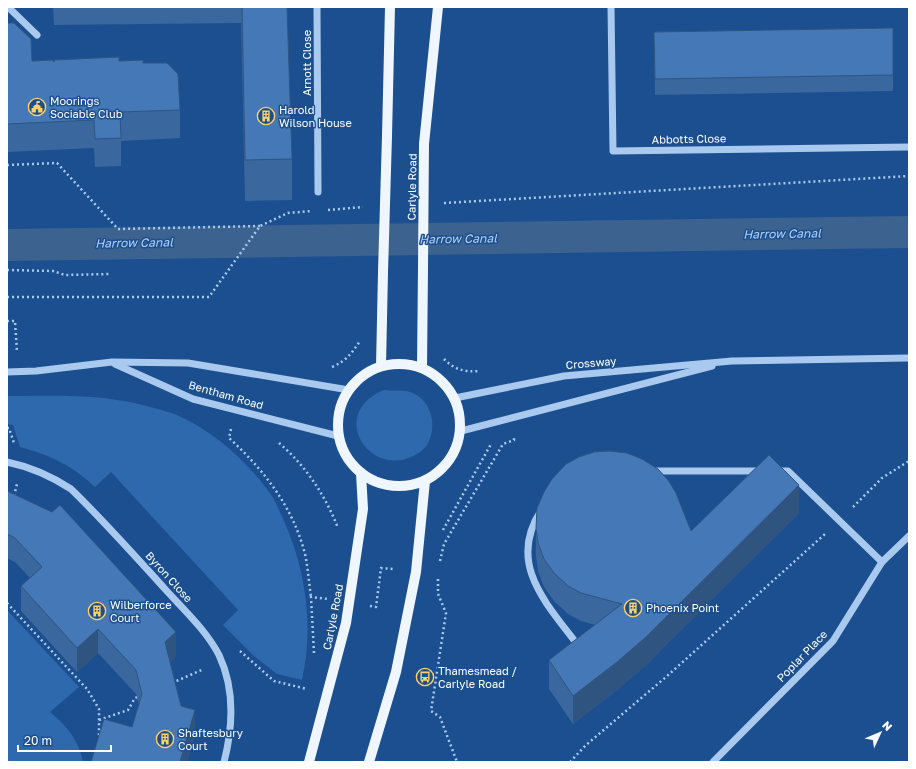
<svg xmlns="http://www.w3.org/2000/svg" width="916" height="769" font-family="'Golos Text',sans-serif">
  <rect width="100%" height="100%" fill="#1b4f8f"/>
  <g fill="#2e69ad">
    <path d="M 384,390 C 391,391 399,390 406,391 C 429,395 438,422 429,441 C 426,449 418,454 411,457 C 368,476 328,413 384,390 Z"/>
    <path d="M 7,396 C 59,396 103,393 154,408 C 161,410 170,412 177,415 C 215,432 248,462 272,496 C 277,504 280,513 284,521 C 306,570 314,627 302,680 L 277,674 L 254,656 L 223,625 L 238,610 L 111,472 L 95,487 C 73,466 50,455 20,447 L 13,425 L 7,424 Z"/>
    <path d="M 7,610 L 79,687 L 50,712 C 66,725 79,740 83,762 L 7,762 Z"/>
  </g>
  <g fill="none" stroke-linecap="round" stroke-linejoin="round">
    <path stroke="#3c6290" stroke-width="32" d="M 7,245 L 909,232"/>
    <g stroke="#a9c9ee" stroke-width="2.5" stroke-dasharray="2 3" stroke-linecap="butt">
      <path d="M 7,165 L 57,163 L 118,229 L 260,226"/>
      <path d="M 444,203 L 909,176"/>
      <path d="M 328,210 L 363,207"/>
      <path d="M 7,270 L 53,271 L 65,275 L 110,274"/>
      <path d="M 7,297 L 209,297 L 260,226 L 288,213 L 312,211"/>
      <path d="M 7,321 L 15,321 L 17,352"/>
      <path d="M 444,359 C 455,370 464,372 480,371"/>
      <path d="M 332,367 C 346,361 352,353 360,341"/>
      <path d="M 7,428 L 9,428 L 14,443"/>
      <path d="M 231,429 L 229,438 C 264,470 293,507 305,554 C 308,568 309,583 311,597"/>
      <path d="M 279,443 C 306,466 325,495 338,528"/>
      <path d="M 14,496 L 17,484"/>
      <path d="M 853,507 L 882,478 L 909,461"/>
      <path d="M 443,530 L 491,444"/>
      <path d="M 440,561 L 444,544 L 503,444 L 514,440 L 514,437"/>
      <path d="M 438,579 L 438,594 L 446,613 L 431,711 L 440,717 L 457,762"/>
      <path d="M 7,603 L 87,689 L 99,709 L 99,737"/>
      <path d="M 370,606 L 376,607 L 381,568 L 393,569"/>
      <path d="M 240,651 L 274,681 L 307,689"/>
      <path d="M 314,653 L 311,597 L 328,599"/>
      <path d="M 172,683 L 204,669"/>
      <path d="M 99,720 L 128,710 L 135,698 L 140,696"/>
      <path d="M 570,762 L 586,745 L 666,677 L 825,534"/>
    </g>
    <g stroke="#a9c9ee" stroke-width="7">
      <path d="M 8,7 L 37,35"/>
      <path d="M 317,7 L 318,192"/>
      <path d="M 611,7 L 613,151 L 909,147"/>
      <path d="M 115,364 L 193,399 L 338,436"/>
      <path d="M 7,372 L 36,371 L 112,362 L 188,363 L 349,390"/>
      <path d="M 455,398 L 564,376 L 732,361 L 909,358"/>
      <path d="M 461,431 L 712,366"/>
      <path d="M 7,462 C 31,467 51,476 71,489 C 104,521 134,555 165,589 C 183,609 206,630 219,655 C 235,689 233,727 224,762"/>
      <path d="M 651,471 L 762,471"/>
      <path d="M 777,471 L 788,471 L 882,562"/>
      <path d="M 542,509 C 505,564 548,605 580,648"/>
      <path d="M 713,762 L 833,641 L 882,562 L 909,536"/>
    </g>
    <g stroke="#f0f6ff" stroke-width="10">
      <path d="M 387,136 L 390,7"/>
      <path d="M 424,144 L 438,7"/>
      <circle cx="399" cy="425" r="61"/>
      <path d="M 381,366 L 383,272"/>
      <path d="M 422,368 L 423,267"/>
      <path d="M 309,762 L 346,623 L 363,509 L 361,473"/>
      <path d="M 369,762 L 396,672 L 416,572 L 425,481"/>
    </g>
    <g stroke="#f0f6ff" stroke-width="10">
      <path d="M 423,267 L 424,144"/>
      <path d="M 383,272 L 387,136"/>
    </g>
  </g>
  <g fill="#3a679d">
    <path d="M 53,7 L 287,7 L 292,159 L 292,200 L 245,201 L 241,23 L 54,25 Z"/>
    <path d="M 7,23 L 32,61 L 54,62 L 119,61 L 143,63 L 180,110 L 180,138 L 121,141 L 121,166 L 95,167 L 94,148 L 7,152 Z"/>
    <path d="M 893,28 L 893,91 L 655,95 L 654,32 Z"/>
    <path d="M 7,491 L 176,656 L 170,662 L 181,706 L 195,734 L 187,762 L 91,762 L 132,727 L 139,705 L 136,694 L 98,653 L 77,672 L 21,611 L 21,586 L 30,578 L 15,562 L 7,558 Z"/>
    <path d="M 799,513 L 645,666 L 617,690 L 573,724 L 549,689 L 549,660 L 595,625 L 581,621 L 568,614 L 554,601 L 544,587 L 538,571 L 536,556 L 536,528 L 691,531 Z"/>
  </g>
  <g fill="#305480">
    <path d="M 799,485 L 799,513 L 645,666 L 617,690 L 573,724 L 573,696 Z"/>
    <path d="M 98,629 L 98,653 L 77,672 L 77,648 Z"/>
    <path d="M 176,632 L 176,656 L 165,667 L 165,642 Z"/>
    <path d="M 195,710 L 195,734 L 187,762 L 180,762 Z"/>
  </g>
  <g fill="#4478b7" stroke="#305480">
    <path d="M 242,7 L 287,7 L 292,159 L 245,160 Z"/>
    <path d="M 7,23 L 14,23 L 31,39 L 32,61 L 52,60 L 54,62 L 54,60 L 119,57 L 119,61 L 143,60 L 143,63 L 167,63 L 178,74 L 180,110 L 120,112 L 121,138 L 95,139 L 94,120 L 7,124 Z"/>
    <path d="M 893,28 L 893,75 L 655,79 L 654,32 Z"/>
    <path d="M 609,451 L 627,453 L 642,459 L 658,469 L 668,480 L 676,493 L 691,531 L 769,455 L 799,485 L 645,638 L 617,662 L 573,696 L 549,660 L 622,604 L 581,593 L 568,586 L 554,573 L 544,559 L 538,543 L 536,528 L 537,508 L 544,492 L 552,479 L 566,464 L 579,457 L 594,452 Z"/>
    <path d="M 7,491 L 52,512 L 60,505 L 176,632 L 165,642 L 181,706 L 195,710 L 180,762 L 91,762 L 104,719 L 132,727 L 142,694 L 136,670 L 98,629 L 77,648 L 21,586 L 42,567 L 15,538 L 7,534 Z"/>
  </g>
  <defs>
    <symbol id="civic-ring" viewBox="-11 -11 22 22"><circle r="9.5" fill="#1b4f8f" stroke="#ffd166" stroke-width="1.5"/><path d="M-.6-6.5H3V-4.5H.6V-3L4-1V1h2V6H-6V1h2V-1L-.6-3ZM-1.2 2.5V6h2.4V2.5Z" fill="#ffd166"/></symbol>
    <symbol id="building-ring" viewBox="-11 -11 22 22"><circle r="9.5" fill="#1b4f8f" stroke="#ffd166" stroke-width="1.5"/><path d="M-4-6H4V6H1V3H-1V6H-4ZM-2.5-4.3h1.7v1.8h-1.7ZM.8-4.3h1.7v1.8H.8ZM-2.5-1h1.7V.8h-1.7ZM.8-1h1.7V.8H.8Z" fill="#ffd166"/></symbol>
    <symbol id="bus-ring" viewBox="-11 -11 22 22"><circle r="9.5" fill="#1b4f8f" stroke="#ffd166" stroke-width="1.5"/><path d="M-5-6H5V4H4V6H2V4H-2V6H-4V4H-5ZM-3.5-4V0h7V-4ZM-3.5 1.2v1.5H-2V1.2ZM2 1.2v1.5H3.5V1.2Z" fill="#ffd166"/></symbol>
  </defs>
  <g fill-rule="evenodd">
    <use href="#civic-ring" x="27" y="97" width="20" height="20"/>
    <use href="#building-ring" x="256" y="106" width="20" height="20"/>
    <use href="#building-ring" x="623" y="598" width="20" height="20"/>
    <use href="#building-ring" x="87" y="601" width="20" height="20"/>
    <use href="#bus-ring" x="415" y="667" width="20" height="20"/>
    <use href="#building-ring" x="155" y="729" width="20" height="20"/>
  </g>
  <g text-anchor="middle" stroke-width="3" stroke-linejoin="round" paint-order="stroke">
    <g font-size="11" fill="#fff" stroke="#1b4f8f">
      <text transform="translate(307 63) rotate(-90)" y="4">Arnott Close</text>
      <text transform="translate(689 139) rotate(-1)" y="4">Abbotts Close</text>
      <text transform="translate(412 187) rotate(-89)" y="4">Carlyle Road</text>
      <text transform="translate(591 363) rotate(-5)" y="4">Crossway</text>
      <text transform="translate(226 395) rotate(16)" y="4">Bentham Road</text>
      <text transform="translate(169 577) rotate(48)" y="4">Byron Close</text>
      <text transform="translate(333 617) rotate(-79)" y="4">Carlyle Road</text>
      <text transform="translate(802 656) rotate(-46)" y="4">Poplar Place</text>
    </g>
    <g font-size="11" fill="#fff" stroke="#1b4f8f" text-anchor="start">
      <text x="50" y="105">Moorings<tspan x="50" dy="13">Sociable Club</tspan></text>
      <text x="279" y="114">Harold<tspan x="279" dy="13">Wilson House</tspan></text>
      <text x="110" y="609">Wilberforce<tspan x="110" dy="13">Court</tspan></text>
      <text x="646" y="612">Phoenix Point</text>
      <text x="438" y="675">Thamesmead /<tspan x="438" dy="13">Carlyle Road</tspan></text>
      <text x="178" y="737">Shaftesbury<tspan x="178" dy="13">Court</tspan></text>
    </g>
    <g font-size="12" font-style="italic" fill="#b5d3f5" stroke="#1b4f8f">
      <text transform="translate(782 234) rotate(-1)" y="4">Harrow Canal</text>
      <text transform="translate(458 239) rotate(-1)" y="4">Harrow Canal</text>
      <text transform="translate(134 243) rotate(-1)" y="4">Harrow Canal</text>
    </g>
  </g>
  <rect width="916" height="769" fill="none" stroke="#ffffff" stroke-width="16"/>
  <g transform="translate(880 733) rotate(46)" stroke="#1b4f8f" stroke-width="3" paint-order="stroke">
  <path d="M0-3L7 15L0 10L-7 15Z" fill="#ffffff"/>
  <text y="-6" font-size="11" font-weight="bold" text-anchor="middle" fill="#ffffff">N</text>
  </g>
  <path d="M18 745v6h93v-6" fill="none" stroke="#ffffff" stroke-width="2"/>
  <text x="24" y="745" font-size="12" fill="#ffffff" stroke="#1b4f8f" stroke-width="3" paint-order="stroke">20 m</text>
</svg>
